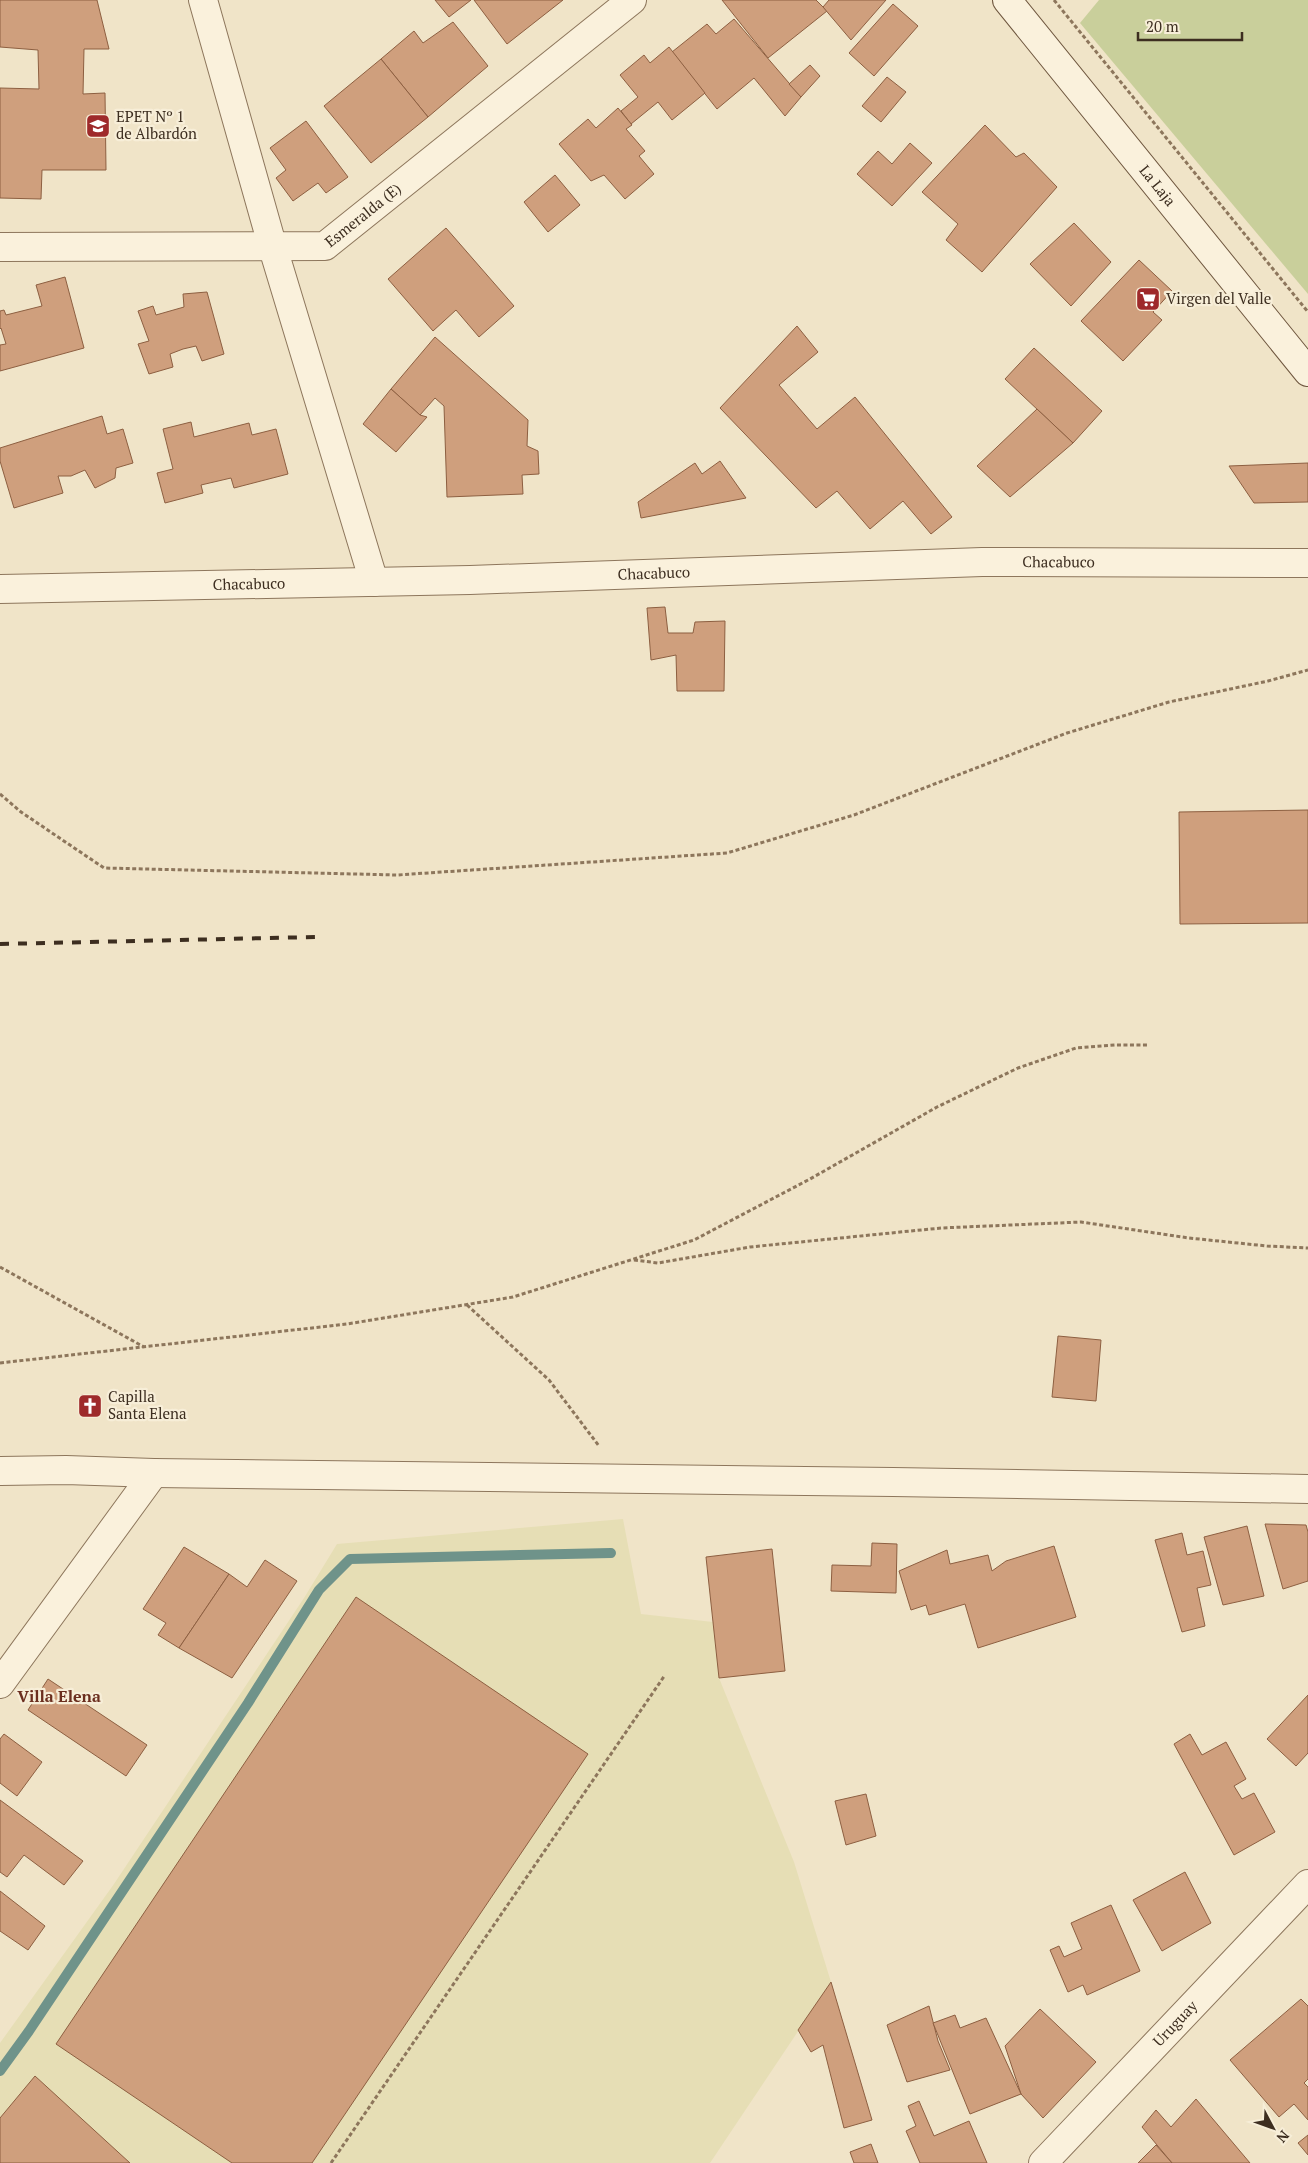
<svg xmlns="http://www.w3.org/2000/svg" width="1308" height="2163" font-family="'PT Serif',serif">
  <rect width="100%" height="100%" fill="#f0e4c8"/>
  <path fill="#e6deb5" d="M 623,1519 L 641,1614 L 713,1622 L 719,1678 L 794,1862 L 831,1982 L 710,2163 L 0,2163 L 0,2043 L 114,1884 L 304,1598 L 337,1544 Z"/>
  <path fill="#c9cf9b" d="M 1099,0 L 1308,0 L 1308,294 L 1080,23 Z"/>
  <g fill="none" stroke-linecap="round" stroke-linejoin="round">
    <path stroke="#6f938a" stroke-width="10" d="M 0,2071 L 29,2031 L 248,1703 L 319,1590 L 350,1559 L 611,1553"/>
  </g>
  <g fill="#cf9f7d" stroke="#8d5f41">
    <path d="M 0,0 L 97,0 L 109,49 L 84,49 L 83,94 L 105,93 L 106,170 L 42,170 L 41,199 L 0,198 L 0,88 L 39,89 L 38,50 L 0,47 Z"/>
    <path d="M 435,0 L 471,0 L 449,17 Z"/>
    <path d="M 474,0 L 563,0 L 507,44 Z"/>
    <path d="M 722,0 L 816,0 L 827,11 L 768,58 Z"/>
    <path d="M 829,0 L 886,0 L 851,40 L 823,7 Z"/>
    <path d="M 893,4 L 918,26 L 874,76 L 849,53 Z"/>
    <path d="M 734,19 L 801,97 L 785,116 L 754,78 L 717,109 L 672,52 L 707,24 L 716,34 Z"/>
    <path d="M 453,22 L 488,66 L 428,117 L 381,59 L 414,31 L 423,43 Z"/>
    <path d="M 669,47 L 705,93 L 672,120 L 658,102 L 631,124 L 621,111 L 638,97 L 620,75 L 644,55 L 650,63 Z"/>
    <path d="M 381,59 L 428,117 L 371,163 L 324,106 Z"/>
    <path d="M 810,65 L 820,76 L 801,97 L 789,84 Z"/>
    <path d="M 887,77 L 906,92 L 881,122 L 862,106 Z"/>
    <path d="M 618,108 L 632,125 L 626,129 L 645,151 L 639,156 L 654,174 L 625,199 L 604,175 L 591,181 L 559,144 L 588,119 L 596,128 Z"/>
    <path d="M 306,121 L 348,177 L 326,193 L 318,183 L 293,201 L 276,178 L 286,170 L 270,148 Z"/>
    <path d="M 985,125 L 1016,157 L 1024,153 L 1057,187 L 982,272 L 946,240 L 958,224 L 922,192 Z"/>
    <path d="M 910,143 L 932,163 L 892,206 L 857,174 L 878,151 L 892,164 Z"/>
    <path d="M 555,175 L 580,205 L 548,232 L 524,202 Z"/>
    <path d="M 1074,223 L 1111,262 L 1071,306 L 1030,264 Z"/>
    <path d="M 446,228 L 514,306 L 479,337 L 456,310 L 433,331 L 388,279 Z"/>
    <path d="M 1139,260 L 1172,291 L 1153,312 L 1162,320 L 1123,361 L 1081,321 Z"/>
    <path d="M 65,277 L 84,348 L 0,371 L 0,345 L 6,344 L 1,328 L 0,329 L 0,311 L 4,310 L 6,315 L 42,306 L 36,285 Z"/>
    <path d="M 207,292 L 224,354 L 202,361 L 196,346 L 183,349 L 170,354 L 173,367 L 149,374 L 138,344 L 149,341 L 138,311 L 153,306 L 156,315 L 184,307 L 183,294 Z"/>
    <path d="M 797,326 L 818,352 L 779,385 L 817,429 L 855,397 L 952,517 L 931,534 L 903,501 L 870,529 L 837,491 L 816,508 L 720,408 Z"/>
    <path d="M 435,337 L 528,420 L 527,446 L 538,451 L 539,474 L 522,475 L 523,494 L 447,497 L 444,406 L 435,398 L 420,415 L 391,389 Z"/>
    <path d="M 1034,348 L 1102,411 L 1073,443 L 1005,379 Z"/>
    <path d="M 391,389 L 420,415 L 427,417 L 396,452 L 363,424 Z"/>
    <path d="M 1037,409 L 1073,443 L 1010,497 L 977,466 Z"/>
    <path d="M 102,416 L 107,434 L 123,429 L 133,463 L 116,468 L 115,478 L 95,488 L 85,470 L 71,476 L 58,476 L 63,493 L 14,508 L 0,461 L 0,448 Z"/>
    <path d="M 191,422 L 194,437 L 249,423 L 252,435 L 276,429 L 288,474 L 234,488 L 231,478 L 201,485 L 203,493 L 165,503 L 157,473 L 173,469 L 163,429 Z"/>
    <path d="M 720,461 L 746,498 L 641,518 L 638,502 L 695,463 L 702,474 Z"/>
    <path d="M 1308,463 L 1308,502 L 1254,503 L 1229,466 Z"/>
    <path d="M 665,607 L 668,633 L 693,633 L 695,622 L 725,621 L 724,691 L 677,691 L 676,655 L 651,660 L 647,608 Z"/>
    <path d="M 1308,810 L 1308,923 L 1180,924 L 1179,812 Z"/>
    <path d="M 1058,1336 L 1101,1340 L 1096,1401 L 1052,1397 Z"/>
    <path d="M 1265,1524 L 1306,1525 L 1308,1532 L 1308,1581 L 1283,1589 Z"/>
    <path d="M 1247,1526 L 1264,1596 L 1223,1605 L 1204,1537 Z"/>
    <path d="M 1182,1533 L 1187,1555 L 1203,1551 L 1211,1585 L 1197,1588 L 1205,1626 L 1182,1632 L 1155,1540 Z"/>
    <path d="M 872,1543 L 897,1544 L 896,1593 L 831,1591 L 832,1565 L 871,1566 Z"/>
    <path d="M 1054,1546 L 1076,1617 L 978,1648 L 965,1604 L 929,1615 L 926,1605 L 911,1610 L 899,1571 L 947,1550 L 950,1564 L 988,1555 L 992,1571 L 1006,1561 Z"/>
    <path d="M 184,1547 L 229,1574 L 179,1648 L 158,1635 L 166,1623 L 143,1609 Z"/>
    <path d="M 772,1549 L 785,1671 L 719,1678 L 706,1557 Z"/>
    <path d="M 265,1560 L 297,1581 L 232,1678 L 179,1648 L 229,1574 L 247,1587 Z"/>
    <path d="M 356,1597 L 588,1754 L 312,2163 L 232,2163 L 56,2044 Z"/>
    <path d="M 48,1679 L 147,1745 L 126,1776 L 28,1710 Z"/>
    <path d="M 1308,1695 L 1308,1753 L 1296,1766 L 1267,1739 Z"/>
    <path d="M 4,1734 L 42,1762 L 17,1796 L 0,1783 L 0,1739 Z"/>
    <path d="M 1190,1734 L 1202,1755 L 1226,1742 L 1246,1779 L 1234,1786 L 1242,1799 L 1254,1793 L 1275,1832 L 1234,1855 L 1174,1744 Z"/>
    <path d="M 866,1794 L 876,1836 L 846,1845 L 835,1801 Z"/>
    <path d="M 0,1800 L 83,1861 L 64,1885 L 24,1855 L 7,1877 L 0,1872 Z"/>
    <path d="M 1185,1872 L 1211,1923 L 1162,1951 L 1133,1900 Z"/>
    <path d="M 0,1891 L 45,1926 L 28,1950 L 0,1931 Z"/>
    <path d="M 1111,1905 L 1140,1971 L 1087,1995 L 1083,1985 L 1068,1992 L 1050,1950 L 1059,1946 L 1064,1957 L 1082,1949 L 1071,1923 Z"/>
    <path d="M 831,1982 L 872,2120 L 844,2128 L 823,2045 L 811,2052 L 798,2030 Z"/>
    <path d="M 1301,1999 L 1308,2006 L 1308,2079 L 1304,2083 L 1308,2087 L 1308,2120 L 1294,2104 L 1279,2117 L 1230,2060 Z"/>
    <path d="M 929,2006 L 938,2041 L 950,2070 L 907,2082 L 887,2025 Z"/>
    <path d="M 1040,2009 L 1096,2062 L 1043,2118 L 1021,2094 L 1005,2046 Z"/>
    <path d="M 955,2015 L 960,2028 L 986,2018 L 1021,2094 L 970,2114 L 933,2023 Z"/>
    <path d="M 35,2076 L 130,2163 L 0,2163 L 0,2118 Z"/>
    <path d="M 1196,2099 L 1250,2163 L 1172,2163 L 1142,2127 L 1156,2110 L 1171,2127 Z"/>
    <path d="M 919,2101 L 934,2136 L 969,2121 L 987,2163 L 920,2163 L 906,2131 L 916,2126 L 908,2106 Z"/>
    <path d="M 1308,2135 L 1308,2155 L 1298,2143 Z"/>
    <path d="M 871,2144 L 878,2163 L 854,2163 L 850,2152 Z"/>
    <path d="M 1156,2145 L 1172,2163 L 1138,2163 Z"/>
  </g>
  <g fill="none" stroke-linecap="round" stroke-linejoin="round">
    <defs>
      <g id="street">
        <path d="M 203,0 L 273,248 L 374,582"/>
        <path id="s1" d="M 0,247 L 325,246 L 632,0"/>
        <path id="s2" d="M 0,589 L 470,580 L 982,562 L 1308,563"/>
        <path d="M 0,1471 L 66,1470 L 154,1473 L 893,1482 L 1308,1489"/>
        <path d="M 0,1684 L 154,1473"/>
        <path id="s3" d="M 1043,2163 L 1308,1884"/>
      </g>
      <g id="secondary">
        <path id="s4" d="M 1007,0 L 1308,372"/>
      </g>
    </defs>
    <use href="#street" stroke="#8d765c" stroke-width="30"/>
    <use href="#secondary" stroke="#6f573f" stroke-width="30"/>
    <g stroke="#8d765c" stroke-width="3" stroke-dasharray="4 2.5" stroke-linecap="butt">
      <path d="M 1054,0 L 1308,312"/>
      <path d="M 0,794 L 21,812 L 104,868 L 397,875 L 727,853 L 854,815 L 1067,733 L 1169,702 L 1268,681 L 1308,670"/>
      <path d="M 634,1260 L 658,1263 L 750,1247 L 941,1228 L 1081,1222 L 1189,1238 L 1267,1246 L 1308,1248"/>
      <path d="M 0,1267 L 144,1347"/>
      <path d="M 467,1305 L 549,1380 L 599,1446"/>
      <path d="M 0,1363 L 347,1324 L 513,1297 L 694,1240 L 810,1179 L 937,1107 L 1018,1068 L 1076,1048 L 1115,1045 L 1147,1045"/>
      <path d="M 331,2163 L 665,1675"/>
    </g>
    <use href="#street" stroke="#faf1dc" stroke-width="28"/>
    <use href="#secondary" stroke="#faf1dc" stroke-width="28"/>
    <path stroke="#3d2e20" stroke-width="4" stroke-dasharray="9 9" stroke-linecap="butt" d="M 0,944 L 316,937"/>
  </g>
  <defs>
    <symbol id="school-square" viewBox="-11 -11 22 22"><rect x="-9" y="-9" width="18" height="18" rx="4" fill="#9e2a2b" stroke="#f7eed8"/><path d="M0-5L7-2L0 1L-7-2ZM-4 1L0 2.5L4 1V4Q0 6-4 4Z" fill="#fff"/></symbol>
    <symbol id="supermarket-square" viewBox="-11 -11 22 22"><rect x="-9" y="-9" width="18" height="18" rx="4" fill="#9e2a2b" stroke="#f7eed8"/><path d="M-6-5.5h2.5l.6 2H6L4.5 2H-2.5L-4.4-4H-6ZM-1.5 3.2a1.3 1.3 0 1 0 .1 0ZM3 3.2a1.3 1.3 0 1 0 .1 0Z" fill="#fff"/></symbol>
    <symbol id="church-square" viewBox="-11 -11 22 22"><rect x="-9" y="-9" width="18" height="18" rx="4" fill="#9e2a2b" stroke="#f7eed8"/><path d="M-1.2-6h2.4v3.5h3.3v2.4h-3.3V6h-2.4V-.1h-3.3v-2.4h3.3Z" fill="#fff"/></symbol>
  </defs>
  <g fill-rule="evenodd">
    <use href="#school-square" x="84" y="112" width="28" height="28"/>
    <use href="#supermarket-square" x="1134" y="285" width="28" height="28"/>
    <use href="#church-square" x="76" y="1392" width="28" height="28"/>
  </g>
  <g text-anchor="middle" stroke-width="4.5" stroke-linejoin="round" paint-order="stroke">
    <g font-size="15" fill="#3d2e20" stroke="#f7eed8" text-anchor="start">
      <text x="116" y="122">EPET Nº 1<tspan x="116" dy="17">de Albardón</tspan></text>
      <text x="1166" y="304">Virgen del Valle</text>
      <text x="108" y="1402">Capilla<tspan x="108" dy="17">Santa Elena</tspan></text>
    </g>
    <g font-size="15" fill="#3d2e20" stroke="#f7eed8">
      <text dy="5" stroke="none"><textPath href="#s4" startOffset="239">La Laja</textPath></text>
      <text dy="5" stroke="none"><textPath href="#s1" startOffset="374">Esmeralda (E)</textPath></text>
      <text dy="5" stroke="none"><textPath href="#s2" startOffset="1059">Chacabuco</textPath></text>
      <text dy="5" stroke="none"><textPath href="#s2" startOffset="654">Chacabuco</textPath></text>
      <text dy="5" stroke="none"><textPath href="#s2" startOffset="249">Chacabuco</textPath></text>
      <text dy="5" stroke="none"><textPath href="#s3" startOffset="192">Uruguay</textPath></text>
    </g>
    <g font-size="16" font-weight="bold" fill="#6b2e1e" stroke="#f7eed8">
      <text x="59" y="1702">Villa Elena</text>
    </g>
  </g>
  <g transform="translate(1273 2128) rotate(131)" stroke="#f7eed8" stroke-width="4" paint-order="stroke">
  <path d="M0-4L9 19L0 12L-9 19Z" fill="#3d2e20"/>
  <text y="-8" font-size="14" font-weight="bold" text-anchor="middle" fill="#3d2e20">N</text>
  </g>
  <path d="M1138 32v8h104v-8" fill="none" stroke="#3d2e20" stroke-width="2.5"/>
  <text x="1146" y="32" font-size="15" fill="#3d2e20" stroke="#f7eed8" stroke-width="4" paint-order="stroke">20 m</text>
</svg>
